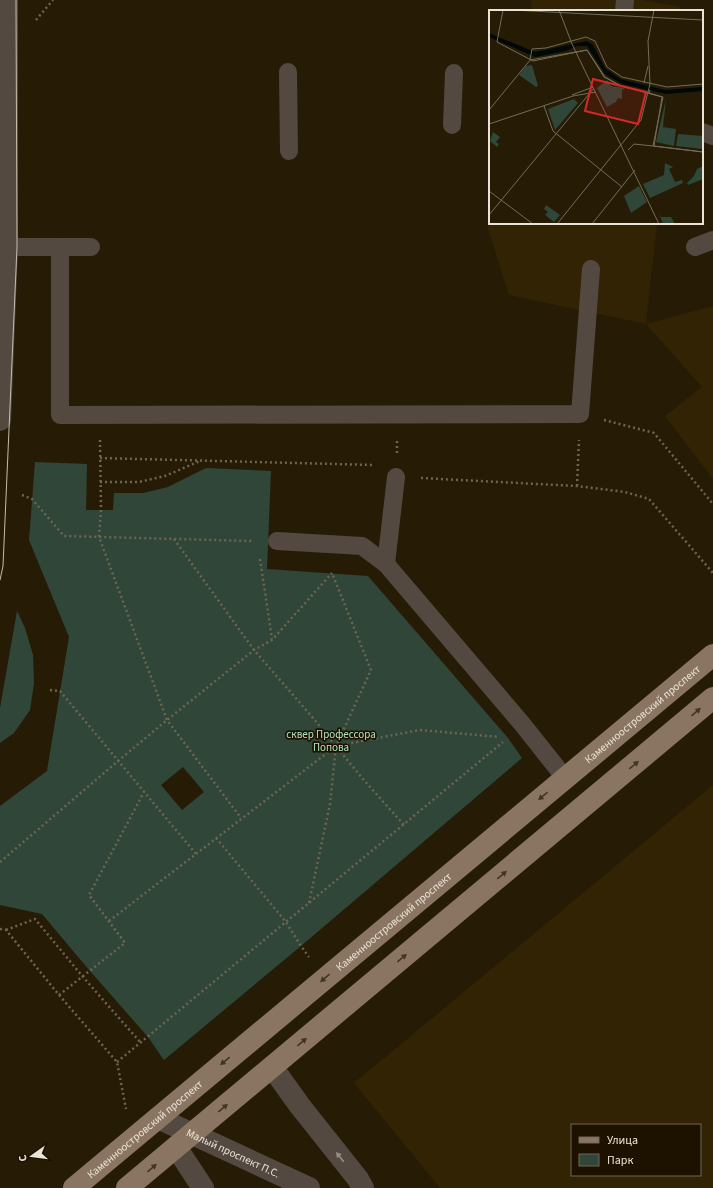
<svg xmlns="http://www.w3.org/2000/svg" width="713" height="1188" font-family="'Source Sans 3',sans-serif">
  <rect width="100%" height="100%" fill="#261c05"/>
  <g fill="#312303" fill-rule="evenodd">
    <path d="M 532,0 L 643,0 L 680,7 L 680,11 L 531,11 Z"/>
    <path d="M 502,223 L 657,223 L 646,324 L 713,306 L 713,479 L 665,416 L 702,387 L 646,324 L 509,295 L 487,226 Z"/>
    <path d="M 713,785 L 713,1188 L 440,1188 L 354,1083 ZM 572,1125 L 700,1125 L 700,1175 L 572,1175 Z"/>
  </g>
  <g fill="#2f4638" fill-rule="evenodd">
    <path d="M 35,462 L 87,464 L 86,510 L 113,510 L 114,493 L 143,493 L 168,487 L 206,468 L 271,471 L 267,569 L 368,576 L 508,738 L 522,758 L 301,946 L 164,1060 L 148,1037 L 90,971 L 42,914 L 0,905 L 0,806 L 47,771 L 69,637 L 29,540 ZM 183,767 L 204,792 L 182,810 L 161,785 Z"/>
    <path d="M 17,611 L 25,628 L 33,655 L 34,683 L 30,710 L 14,733 L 0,743 L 0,708 Z"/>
  </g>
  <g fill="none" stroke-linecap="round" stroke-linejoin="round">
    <g stroke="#6e6551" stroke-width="2.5" stroke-dasharray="2 3" stroke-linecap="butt">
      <path d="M 36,20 L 53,0"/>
      <path d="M 604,420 L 654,433 L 713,504"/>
      <path d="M 100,440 L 101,510 L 99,537 L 167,720 L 241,818"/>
      <path d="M 397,453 L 397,440"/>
      <path d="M 100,458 L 374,465"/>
      <path d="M 421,478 L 577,486 L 625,492 L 649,499 L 713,573"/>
      <path d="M 100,482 L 139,482 L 165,476 L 200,461"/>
      <path d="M 577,486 L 579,440"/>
      <path d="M 22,495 L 32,499 L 64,536 L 252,541"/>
      <path d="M 174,539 L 254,650 L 313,718 L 362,778 L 404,825"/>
      <path d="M 260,559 L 272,639"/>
      <path d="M 50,690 L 60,691 L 196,854"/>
      <path d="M 216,838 L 286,922 L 301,946 L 309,957"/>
      <path d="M 0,862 L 118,761 L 167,720 L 254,650 L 272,640 L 332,573"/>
      <path d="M 309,903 L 330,804 L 336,746 L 420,730 L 499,737"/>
      <path d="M 109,921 L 336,746 L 371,670 L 332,573"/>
      <path d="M 0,929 L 6,930 L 59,995 L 117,1062 L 126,1109"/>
      <path d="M 6,930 L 35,919 L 83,977 L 141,1043"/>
      <path d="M 59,995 L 125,943 L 89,895 L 144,792"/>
      <path d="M 117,1062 L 503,742"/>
    </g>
    <g stroke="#544940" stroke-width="18">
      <path d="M 624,11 L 625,0"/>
      <path d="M 288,72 L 289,151"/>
      <path d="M 452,125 L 454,73"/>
      <path d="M 702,132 L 713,136"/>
      <path d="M 7,247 L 91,247"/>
      <path d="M 60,247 L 60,415 L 580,414 L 591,269"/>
      <path d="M 695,247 L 713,240"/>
      <path d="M 277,541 L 362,546 L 386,564 L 523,725 L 565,778"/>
      <path d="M 386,564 L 396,477"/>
    </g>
    <g stroke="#544940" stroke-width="22">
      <path d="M 0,420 L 7,247 L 7,0"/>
      <path d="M 272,1067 L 300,1106 L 358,1179 L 363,1188"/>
      <path id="s1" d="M 158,1118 L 309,1188"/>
      <path d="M 176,1147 L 203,1188"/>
    </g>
    <g stroke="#8a7562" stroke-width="22">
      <path id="s2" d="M 74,1188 L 713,655"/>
      <path d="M 127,1188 L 713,698"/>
    </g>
    <path stroke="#c4bcac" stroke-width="1" d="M 0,580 L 3,566 L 17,247 L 16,0"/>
  </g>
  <defs><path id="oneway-solid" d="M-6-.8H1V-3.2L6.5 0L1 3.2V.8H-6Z"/></defs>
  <g fill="#433522">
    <use href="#oneway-solid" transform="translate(696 712) rotate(-40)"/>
    <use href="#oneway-solid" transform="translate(634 765) rotate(-40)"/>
    <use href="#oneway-solid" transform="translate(543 796) rotate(140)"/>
    <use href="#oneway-solid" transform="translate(502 875) rotate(-40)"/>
    <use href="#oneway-solid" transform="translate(402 958) rotate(-40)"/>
    <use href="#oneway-solid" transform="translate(325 978) rotate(140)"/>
    <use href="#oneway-solid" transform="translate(302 1042) rotate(-40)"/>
    <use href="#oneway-solid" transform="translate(225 1061) rotate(140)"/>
    <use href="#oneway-solid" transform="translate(223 1108) rotate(-40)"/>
    <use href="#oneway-solid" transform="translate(152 1168) rotate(-40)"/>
  </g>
  <use fill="#988f84" href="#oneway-solid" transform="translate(340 1157) rotate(-128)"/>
  <g text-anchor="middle" stroke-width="3.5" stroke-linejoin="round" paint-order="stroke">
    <g font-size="11" fill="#ebe4d6" stroke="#1d1200">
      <text dy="4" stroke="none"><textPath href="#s2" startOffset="740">Каменноостровский проспект</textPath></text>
      <text dy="4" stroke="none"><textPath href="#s2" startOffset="416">Каменноостровский проспект</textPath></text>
      <text dy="4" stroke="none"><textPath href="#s2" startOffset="92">Каменноостровский проспект</textPath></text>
      <text dy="4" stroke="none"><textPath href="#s1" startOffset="83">Малый проспект П.С.</textPath></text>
    </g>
    <g font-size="11" fill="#ade5c2" stroke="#1d1200">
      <text x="331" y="738">сквер Профессора<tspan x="331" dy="13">Попова</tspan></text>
    </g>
  </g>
  <g transform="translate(489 10)">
    <rect width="214" height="214" fill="#261c05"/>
    <path d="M 43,55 L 49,76 L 47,77 L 30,65 L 37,56 ZM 118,70 L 122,76 L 136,78 L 133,80 L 133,89 L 129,88 L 127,92 L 118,97 L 108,78 ZM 85,89 L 89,93 L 66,120 L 59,99 ZM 177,89 L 174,117 L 187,119 L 185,136 L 167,132 ZM 189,124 L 214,126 L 214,139 L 187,136 ZM 176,153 L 184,157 L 180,159 L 186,172 L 193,170 L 194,173 L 161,188 L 154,174 L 175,165 ZM 150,176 L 158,192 L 142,203 L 135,186 ZM 57,195 L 71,205 L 65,212 L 56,205 L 59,202 L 55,199 ZM 170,203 L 172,207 L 182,207 L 186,214 L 174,214 Z" fill="#2f4638"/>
    <path d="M 4,122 L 11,127 L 7,132 L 10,134 L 8,137 L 1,131 ZM 214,156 L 214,169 L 199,175 L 198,173 L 205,166 L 208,159 Z" fill="#2d4938"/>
    <path d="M 0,23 L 46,42 L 98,31 L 104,35 L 116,58 L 131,69 L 176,80 L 214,77 L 214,81 L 177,84 L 133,74 L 116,64 L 98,36 L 88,36 L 77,41 L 46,47 L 0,27 Z" fill="#000809"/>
    <path fill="none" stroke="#756c59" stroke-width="1" d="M 14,0 L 8,32 L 44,51 L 98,40 L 115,67 L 132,76 L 173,87 L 165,136 L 214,142M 23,0 L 214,10M 70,0 L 83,34 L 170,214M 41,50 L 43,39 L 57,38 L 97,27 L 106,31 L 118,57 L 133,67 L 178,77 L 214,74M 41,50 L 98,40 L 116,67 L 132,76 L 160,83M 155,73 L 159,56M 83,85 L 104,77M 55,96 L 64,121 L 133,177M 0,100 L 42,49M 0,114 L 84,86 L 107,82M 164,136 L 214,142M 139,140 L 145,134 L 164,136 L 174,87 L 160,83 L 161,80M 0,181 L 44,214M 0,205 L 105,78M 68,214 L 152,110 L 161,74 L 159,31 L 165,0M 103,214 L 146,160"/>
    <path fill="#d62828" fill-opacity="0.15" stroke="#d62828" stroke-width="2" d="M 104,69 L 157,82 L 149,114 L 96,101 Z"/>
    <rect width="214" height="214" fill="none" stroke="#ebe4d6" stroke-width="2"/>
  </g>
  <rect x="571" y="1124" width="130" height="52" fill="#1d1200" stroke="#6f6656"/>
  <rect x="579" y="1137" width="20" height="6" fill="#8a7562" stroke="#6f6656"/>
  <text x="607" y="1144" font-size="12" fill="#ebe4d6">Улица</text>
  <rect x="579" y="1154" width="20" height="12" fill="#2f4638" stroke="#6f6656"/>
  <text x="607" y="1164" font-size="12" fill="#ebe4d6">Парк</text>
  <g transform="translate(32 1156) rotate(256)" stroke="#1d1200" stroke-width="3" paint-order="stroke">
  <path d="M0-3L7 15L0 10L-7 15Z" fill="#ebe4d6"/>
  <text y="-6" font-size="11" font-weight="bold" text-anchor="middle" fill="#ebe4d6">С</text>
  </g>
</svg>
